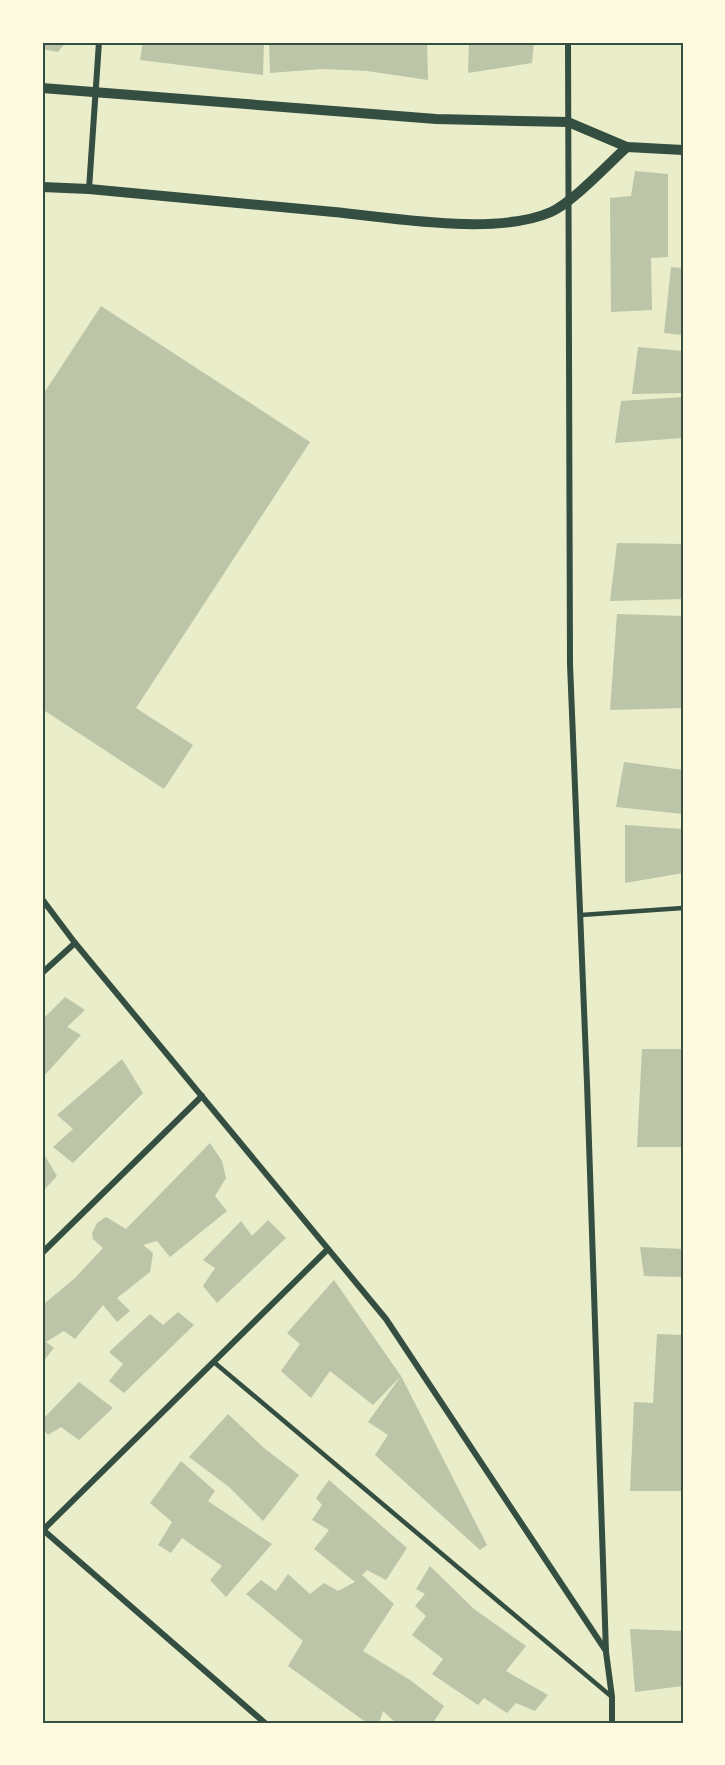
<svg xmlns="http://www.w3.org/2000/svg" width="725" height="1765" font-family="'Times New Roman',serif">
  <rect width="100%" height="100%" fill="#e9edc9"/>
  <g fill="#bcc5a7">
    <path d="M 42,42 L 66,42 L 58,52 L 42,49 Z"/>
    <path d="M 143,42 L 264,42 L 263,75 L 140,60 Z"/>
    <path d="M 269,42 L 427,42 L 428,80 L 367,71 L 322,69 L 270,73 Z"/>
    <path d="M 469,42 L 534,42 L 532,63 L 468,73 Z"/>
    <path d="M 635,171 L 668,174 L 668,257 L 651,258 L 652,310 L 611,312 L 610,198 L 631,196 Z"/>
    <path d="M 671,267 L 683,268 L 683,335 L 664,333 Z"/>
    <path d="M 101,306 L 310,442 L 136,708 L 193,745 L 164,789 L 42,709 L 42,396 Z"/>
    <path d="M 638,347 L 683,351 L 683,393 L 632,394 Z"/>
    <path d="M 683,397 L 683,438 L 615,443 L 621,401 Z"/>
    <path d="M 617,543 L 683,544 L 683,599 L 610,601 Z"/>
    <path d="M 617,614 L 683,616 L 683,708 L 610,710 Z"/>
    <path d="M 624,762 L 683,770 L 683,814 L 616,807 Z"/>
    <path d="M 625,825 L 683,829 L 683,873 L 625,883 Z"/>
    <path d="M 65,997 L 85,1010 L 67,1027 L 81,1035 L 44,1076 L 42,1074 L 42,1020 Z"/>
    <path d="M 642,1049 L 683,1049 L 683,1147 L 637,1147 Z"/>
    <path d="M 122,1059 L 143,1093 L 73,1163 L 53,1147 L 73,1129 L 57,1115 Z"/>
    <path d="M 210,1143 L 222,1161 L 226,1178 L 215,1196 L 227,1211 L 170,1257 L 157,1241 L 143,1245 L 153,1253 L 150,1272 L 117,1298 L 130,1311 L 117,1322 L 103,1305 L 75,1339 L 64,1331 L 46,1342 L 54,1348 L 42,1363 L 42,1301 L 45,1303 L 75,1278 L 103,1248 L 93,1239 L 92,1233 L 97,1223 L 106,1217 L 126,1229 Z"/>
    <path d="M 45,1156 L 57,1176 L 42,1192 L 42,1160 Z"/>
    <path d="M 268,1220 L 286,1238 L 217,1303 L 203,1286 L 215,1268 L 203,1260 L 241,1221 L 252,1236 Z"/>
    <path d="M 640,1247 L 683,1249 L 683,1277 L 644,1276 Z"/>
    <path d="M 334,1280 L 401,1376 L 373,1405 L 330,1371 L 311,1398 L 281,1371 L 300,1344 L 287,1333 Z"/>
    <path d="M 178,1312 L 194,1325 L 124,1393 L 109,1381 L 123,1364 L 109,1352 L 150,1314 L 163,1325 Z"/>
    <path d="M 657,1334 L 683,1335 L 683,1491 L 630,1491 L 634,1402 L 653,1403 Z"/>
    <path d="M 401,1376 L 487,1545 L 480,1550 L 375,1455 L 388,1435 L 368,1422 Z"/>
    <path d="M 79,1382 L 113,1408 L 79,1440 L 61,1427 L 48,1435 L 42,1427 L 42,1420 Z"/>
    <path d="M 228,1414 L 264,1448 L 299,1475 L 263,1521 L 229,1487 L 189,1457 Z"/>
    <path d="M 181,1461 L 215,1491 L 208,1501 L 272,1544 L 226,1597 L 210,1580 L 222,1566 L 182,1538 L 171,1553 L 158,1545 L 172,1522 L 150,1503 Z"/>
    <path d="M 329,1480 L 407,1548 L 386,1580 L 367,1570 L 362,1575 L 394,1604 L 363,1651 L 410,1680 L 444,1706 L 433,1723 L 396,1723 L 383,1711 L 379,1723 L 367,1723 L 288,1666 L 303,1641 L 246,1594 L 261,1580 L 276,1591 L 288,1574 L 310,1594 L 324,1583 L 338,1591 L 355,1582 L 314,1549 L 329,1530 L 312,1520 L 322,1505 L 316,1498 Z"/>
    <path d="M 430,1566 L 474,1609 L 526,1646 L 506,1671 L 548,1695 L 535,1711 L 516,1703 L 507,1713 L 484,1698 L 478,1705 L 432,1674 L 443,1659 L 412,1635 L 426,1616 L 415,1606 L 425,1594 L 416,1589 Z"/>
    <path d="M 630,1629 L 683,1631 L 683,1686 L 635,1692 Z"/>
  </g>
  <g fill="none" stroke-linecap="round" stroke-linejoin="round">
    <g stroke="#344e41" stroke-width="4.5">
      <path d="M 581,915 L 683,908"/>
      <path d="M 215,1363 L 612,1697"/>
    </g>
    <g stroke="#344e41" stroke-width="6">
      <path d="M 568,42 L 570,664 L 587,1083 L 606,1652 L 612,1697 L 612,1723"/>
      <path d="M 89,189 L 99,42"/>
      <path d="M 42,899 L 75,943 L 386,1319 L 606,1651"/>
      <path d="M 42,973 L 75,943"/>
      <path d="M 42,1253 L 202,1096"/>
      <path d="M 42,1529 L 265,1723"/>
      <path d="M 43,1530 L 328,1249"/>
    </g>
    <g stroke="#344e41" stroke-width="10">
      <path d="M 42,88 L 436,119 L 568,122 L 627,147 L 683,150"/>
      <path d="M 42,187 L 89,189 C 171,197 253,204 334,212 C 395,218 496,236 551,212 C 573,202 608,164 627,147"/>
    </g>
  </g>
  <rect width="725" height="1765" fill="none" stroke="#fefae0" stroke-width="87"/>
  <rect x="44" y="44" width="638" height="1678" fill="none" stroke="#344e41" stroke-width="2"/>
</svg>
